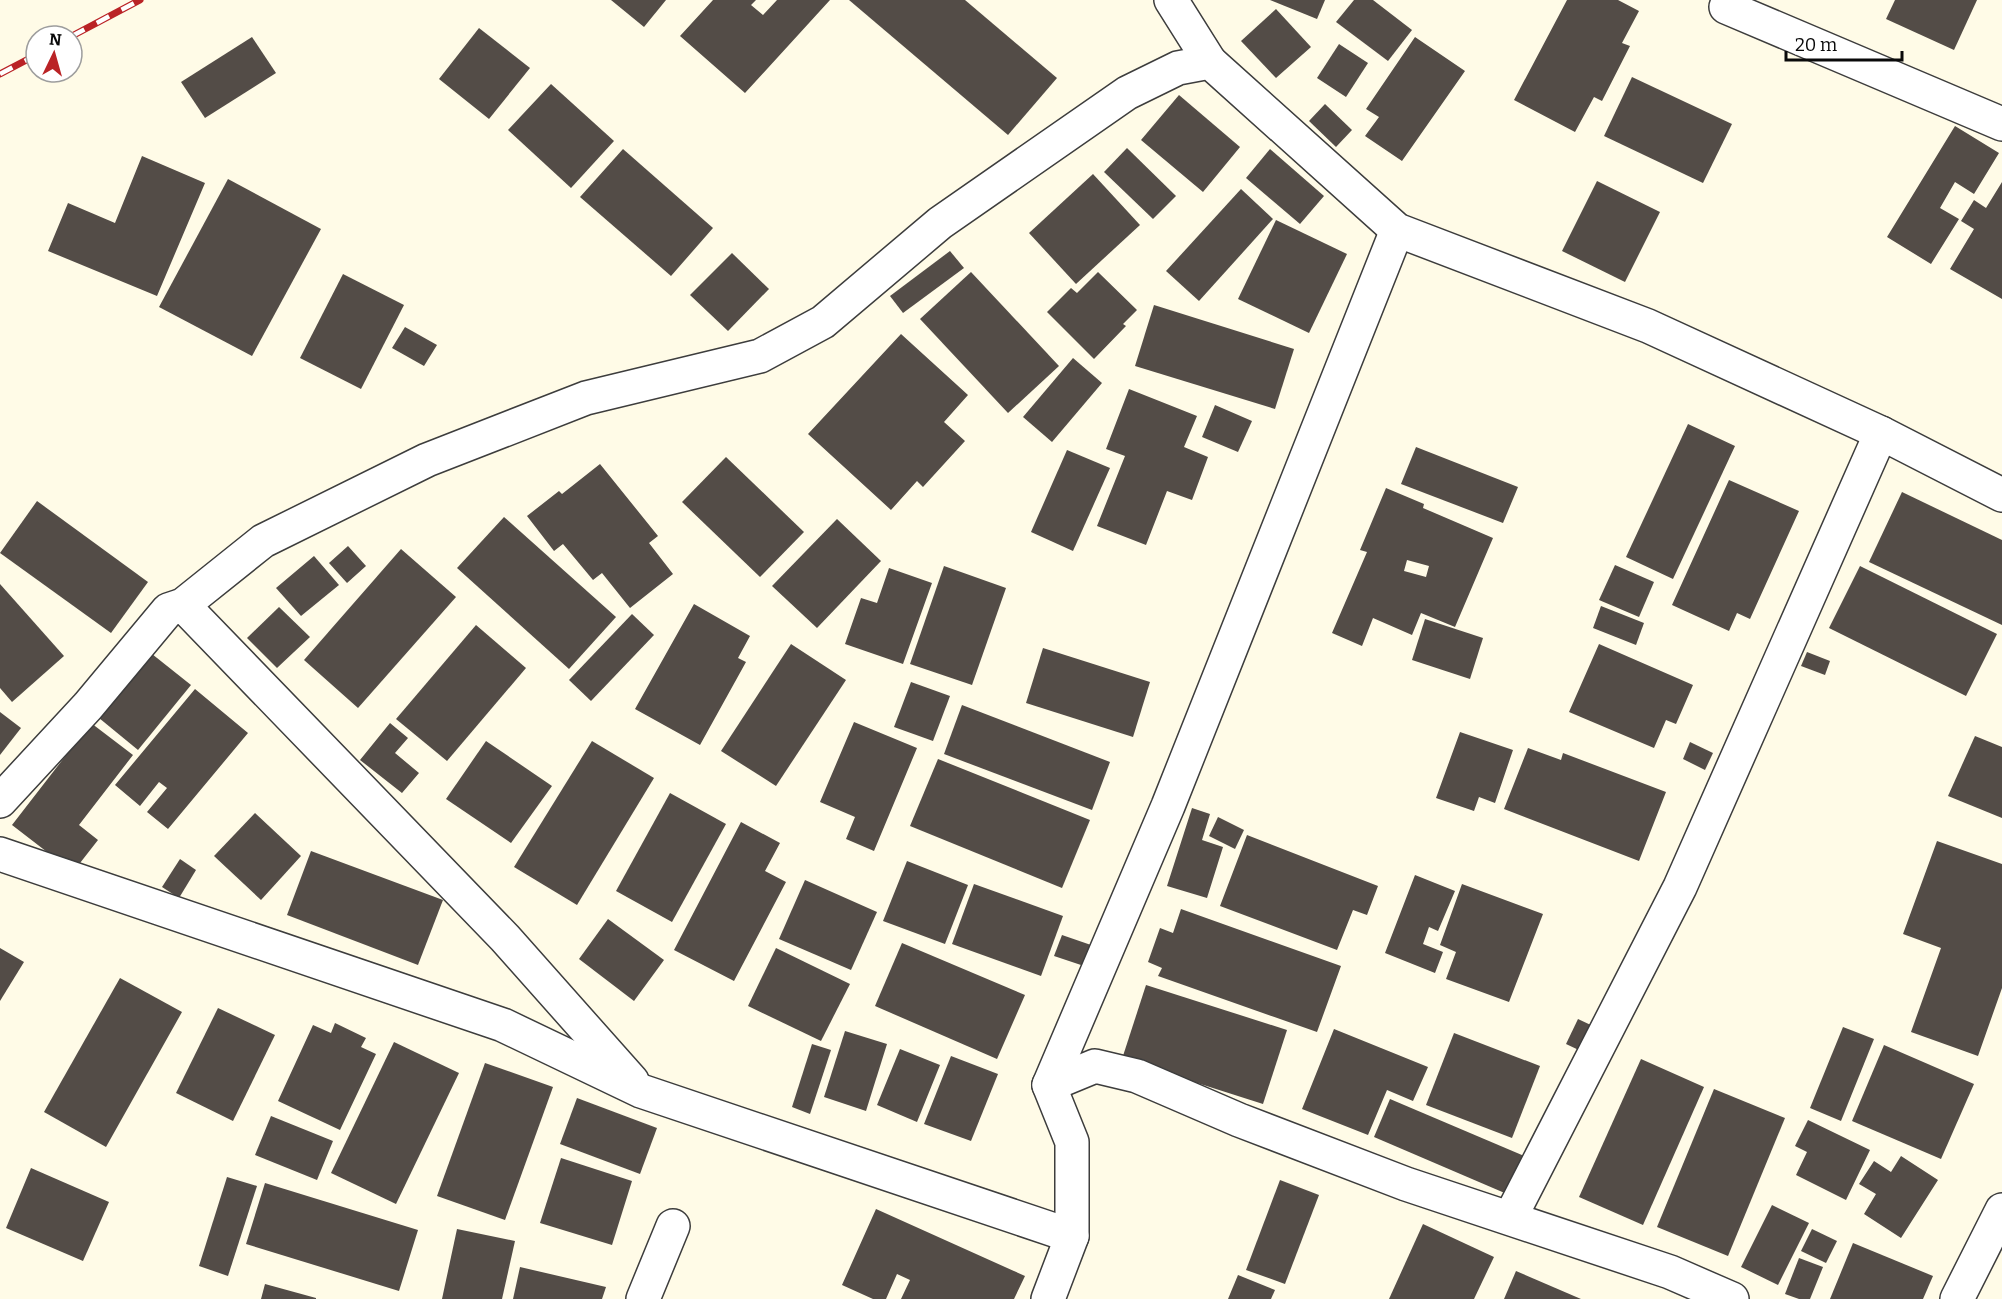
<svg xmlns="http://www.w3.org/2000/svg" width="2002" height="1299" font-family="Bitter,serif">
  <rect width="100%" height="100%" fill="#fffbe7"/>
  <g fill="#534c47" fill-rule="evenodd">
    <path d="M 611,0 L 666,0 L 644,27 Z"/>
    <path d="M 713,0 L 756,0 L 751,5 L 763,15 L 777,0 L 830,0 L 745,93 L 680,36 Z"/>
    <path d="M 849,0 L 965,0 L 1057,78 L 1008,135 Z"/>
    <path d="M 1270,0 L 1325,0 L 1317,19 Z"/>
    <path d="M 1354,0 L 1373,0 L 1412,30 L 1388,61 L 1336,22 Z"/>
    <path d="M 1567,0 L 1618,0 L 1639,11 L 1622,43 L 1630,46 L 1602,101 L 1594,97 L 1575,132 L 1514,100 Z"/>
    <path d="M 1895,0 L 1977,0 L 1954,50 L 1886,19 Z"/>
    <path d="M 1276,9 L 1311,47 L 1276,78 L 1241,41 Z"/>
    <path d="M 479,28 L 530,68 L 489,119 L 439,79 Z"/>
    <path d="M 252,37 L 276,73 L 205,118 L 181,82 Z"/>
    <path d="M 1415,37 L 1465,71 L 1402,161 L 1365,136 L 1379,117 L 1366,109 Z"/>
    <path d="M 1339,44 L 1368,63 L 1346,97 L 1317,78 Z"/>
    <path d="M 1632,77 L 1732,124 L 1703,183 L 1604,136 Z"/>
    <path d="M 551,84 L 614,141 L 571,188 L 508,130 Z"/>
    <path d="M 1179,95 L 1240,147 L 1203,192 L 1141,140 Z"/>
    <path d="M 1325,104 L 1352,130 L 1336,147 L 1309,121 Z"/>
    <path d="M 1955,126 L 1999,153 L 1974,194 L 1955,182 L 1940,208 L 1959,219 L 1931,264 L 1887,237 Z"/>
    <path d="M 1127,148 L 1176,196 L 1153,219 L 1104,172 Z"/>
    <path d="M 623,149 L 713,228 L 671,276 L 580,197 Z"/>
    <path d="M 1270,149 L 1324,196 L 1300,224 L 1246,178 Z"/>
    <path d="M 142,156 L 205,183 L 157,296 L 48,251 L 68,203 L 115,223 Z"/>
    <path d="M 1093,174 L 1140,225 L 1076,284 L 1029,233 Z"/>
    <path d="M 228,179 L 321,229 L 252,356 L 159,307 Z"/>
    <path d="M 1597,181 L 1660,212 L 1625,282 L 1562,251 Z"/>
    <path d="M 2002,182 L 2002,299 L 1950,269 L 1974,229 L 1961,221 L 1974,200 L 1986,208 Z"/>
    <path d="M 1241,189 L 1273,219 L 1199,301 L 1166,271 Z"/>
    <path d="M 1276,220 L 1347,254 L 1309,333 L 1238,299 Z"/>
    <path d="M 950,251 L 964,268 L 903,313 L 890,296 Z"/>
    <path d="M 732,253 L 769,289 L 728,331 L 690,295 Z"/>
    <path d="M 971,272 L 1059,366 L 1008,413 L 920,319 Z"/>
    <path d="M 1098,272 L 1137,310 L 1123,324 L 1126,326 L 1094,359 L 1047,312 L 1071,288 L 1077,293 Z"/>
    <path d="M 343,274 L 404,305 L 361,389 L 300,358 Z"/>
    <path d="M 1154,305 L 1294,349 L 1275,409 L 1135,366 Z"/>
    <path d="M 405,327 L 437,345 L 424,366 L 392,348 Z"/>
    <path d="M 901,334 L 968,395 L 944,422 L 965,441 L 923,487 L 917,481 L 891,510 L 808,434 Z"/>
    <path d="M 1073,358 L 1102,383 L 1052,442 L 1023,417 Z"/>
    <path d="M 1129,389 L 1197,416 L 1184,447 L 1208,457 L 1192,500 L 1167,491 L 1146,545 L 1097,526 L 1125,456 L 1106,449 Z"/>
    <path d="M 1215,405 L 1252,421 L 1238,452 L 1202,437 Z"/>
    <path d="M 1688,424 L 1735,446 L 1673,579 L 1626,557 Z"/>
    <path d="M 1416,447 L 1518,487 L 1503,523 L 1401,484 Z"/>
    <path d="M 1067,450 L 1110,468 L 1073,551 L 1031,532 Z"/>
    <path d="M 726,457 L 804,532 L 760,577 L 682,502 Z"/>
    <path d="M 600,464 L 658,536 L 649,543 L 673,574 L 630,608 L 602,573 L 593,580 L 563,544 L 554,551 L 527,516 L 559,491 L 562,494 Z"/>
    <path d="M 1729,480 L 1799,511 L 1750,619 L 1737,613 L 1729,631 L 1672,605 Z"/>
    <path d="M 1386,488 L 1424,504 L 1423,508 L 1493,538 L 1455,627 L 1421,613 L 1412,635 L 1373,618 L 1362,646 L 1332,633 L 1367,552 L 1360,550 ZM 1407,560 L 1429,566 L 1426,577 L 1404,571 Z"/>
    <path d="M 1902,492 L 2002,540 L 2002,625 L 1869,562 Z"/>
    <path d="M 37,501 L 148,582 L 111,633 L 0,553 Z"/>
    <path d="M 504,517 L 616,617 L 569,669 L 457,568 Z"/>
    <path d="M 837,519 L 881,561 L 817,628 L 772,586 Z"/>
    <path d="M 348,546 L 366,566 L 347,583 L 329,563 Z"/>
    <path d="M 401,549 L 456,597 L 358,708 L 304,660 Z"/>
    <path d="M 314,556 L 339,585 L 301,616 L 276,588 Z"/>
    <path d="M 1615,565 L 1654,582 L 1639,617 L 1599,600 Z"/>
    <path d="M 944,566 L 1006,588 L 972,685 L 910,664 Z"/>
    <path d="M 1860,566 L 1997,634 L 1966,696 L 1829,628 Z"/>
    <path d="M 889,568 L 932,583 L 903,664 L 845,644 L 861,598 L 877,603 Z"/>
    <path d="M 0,584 L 64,656 L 12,702 L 0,688 Z"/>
    <path d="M 694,604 L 750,636 L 738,658 L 746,662 L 700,745 L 635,709 Z"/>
    <path d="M 1601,606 L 1644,623 L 1636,645 L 1593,628 Z"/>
    <path d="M 279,607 L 310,637 L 277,668 L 247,638 Z"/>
    <path d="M 632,614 L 654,635 L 591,701 L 569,680 Z"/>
    <path d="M 1425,619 L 1483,638 L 1470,679 L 1412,660 Z"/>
    <path d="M 476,625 L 526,668 L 447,761 L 396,719 Z"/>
    <path d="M 791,644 L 846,680 L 776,786 L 721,751 Z"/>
    <path d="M 1599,644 L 1693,685 L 1676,724 L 1666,720 L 1654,748 L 1569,712 Z"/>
    <path d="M 1043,648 L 1150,682 L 1133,737 L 1026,703 Z"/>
    <path d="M 1807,652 L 1830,661 L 1825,675 L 1801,666 Z"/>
    <path d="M 152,654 L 191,685 L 138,750 L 99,718 Z"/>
    <path d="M 911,682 L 950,696 L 933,741 L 894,727 Z"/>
    <path d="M 195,689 L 248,733 L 168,829 L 147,812 L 167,788 L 159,782 L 140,806 L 115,785 Z"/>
    <path d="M 962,705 L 1110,762 L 1092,810 L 944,754 Z"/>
    <path d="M 0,712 L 21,728 L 0,755 Z"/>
    <path d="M 854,722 L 917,748 L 874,851 L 846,839 L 855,817 L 820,802 Z"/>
    <path d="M 91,723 L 133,755 L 79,825 L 98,840 L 73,872 L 12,825 Z"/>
    <path d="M 390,723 L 408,738 L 395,753 L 419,773 L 402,793 L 360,760 Z"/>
    <path d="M 1460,732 L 1513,750 L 1495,803 L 1479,797 L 1474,811 L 1436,798 Z"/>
    <path d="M 1975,736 L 2002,747 L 2002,818 L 1948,796 Z"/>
    <path d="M 486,741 L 552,786 L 511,843 L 446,799 Z"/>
    <path d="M 592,741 L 654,778 L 577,905 L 514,867 Z"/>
    <path d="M 1690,742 L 1713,753 L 1705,770 L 1683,759 Z"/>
    <path d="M 1528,748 L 1561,760 L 1563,753 L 1666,792 L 1639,861 L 1504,809 Z"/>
    <path d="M 938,759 L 1090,820 L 1062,888 L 910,826 Z"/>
    <path d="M 670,793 L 726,824 L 672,922 L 616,891 Z"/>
    <path d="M 1192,808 L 1210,814 L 1202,840 L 1223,847 L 1207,898 L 1167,886 Z"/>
    <path d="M 255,813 L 301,856 L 261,900 L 214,856 Z"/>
    <path d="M 1218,817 L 1244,830 L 1235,849 L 1209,836 Z"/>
    <path d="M 741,822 L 780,843 L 765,871 L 786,882 L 734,981 L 674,950 Z"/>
    <path d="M 1247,835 L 1378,886 L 1367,915 L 1353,910 L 1337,950 L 1220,906 Z"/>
    <path d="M 1937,841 L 2002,864 L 2002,988 L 1978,1056 L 1911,1032 L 1941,948 L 1903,934 Z"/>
    <path d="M 311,851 L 443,900 L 418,965 L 287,915 Z"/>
    <path d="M 180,859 L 196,870 L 179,898 L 162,887 Z"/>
    <path d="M 907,861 L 968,885 L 945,944 L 883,921 Z"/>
    <path d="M 1415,875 L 1455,891 L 1438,931 L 1429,927 L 1423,944 L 1443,952 L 1435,973 L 1385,953 Z"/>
    <path d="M 805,880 L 877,912 L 851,970 L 779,939 Z"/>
    <path d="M 974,884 L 1063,916 L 1041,976 L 952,944 Z"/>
    <path d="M 1462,884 L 1543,914 L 1509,1002 L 1446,979 L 1456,952 L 1440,945 Z"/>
    <path d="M 1181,909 L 1341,966 L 1317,1032 L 1158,976 L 1162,968 L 1148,962 L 1160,928 L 1173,933 Z"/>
    <path d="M 608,919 L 664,960 L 634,1001 L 579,959 Z"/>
    <path d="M 1062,935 L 1091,945 L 1084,966 L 1054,956 Z"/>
    <path d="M 902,943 L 1025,995 L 997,1059 L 875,1006 Z"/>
    <path d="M 0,948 L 24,962 L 0,1001 Z"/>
    <path d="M 776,948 L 850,984 L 821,1041 L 748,1006 Z"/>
    <path d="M 120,978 L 182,1012 L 106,1147 L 44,1112 Z"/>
    <path d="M 1146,985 L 1287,1030 L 1263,1104 L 1122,1059 Z"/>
    <path d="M 218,1008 L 275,1035 L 233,1121 L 176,1093 Z"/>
    <path d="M 1578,1019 L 1595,1027 L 1583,1052 L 1566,1044 Z"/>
    <path d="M 335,1023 L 366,1038 L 361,1047 L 376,1054 L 340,1130 L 278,1101 L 313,1025 L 331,1033 Z"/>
    <path d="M 1843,1027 L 1874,1039 L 1841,1121 L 1810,1108 Z"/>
    <path d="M 1334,1029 L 1428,1067 L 1413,1101 L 1387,1090 L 1368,1135 L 1302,1109 Z"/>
    <path d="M 845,1031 L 887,1044 L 866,1111 L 824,1097 Z"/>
    <path d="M 1454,1033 L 1540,1066 L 1512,1138 L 1426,1105 Z"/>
    <path d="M 394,1042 L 459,1073 L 396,1204 L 331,1173 Z"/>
    <path d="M 812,1044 L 831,1050 L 810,1114 L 792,1107 Z"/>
    <path d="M 1884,1045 L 1974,1084 L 1941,1159 L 1852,1121 Z"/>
    <path d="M 900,1049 L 940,1065 L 917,1122 L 877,1105 Z"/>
    <path d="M 951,1056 L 998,1074 L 971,1141 L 924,1124 Z"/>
    <path d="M 1641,1059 L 1704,1087 L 1643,1225 L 1579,1197 Z"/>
    <path d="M 485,1063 L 553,1087 L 505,1220 L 437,1196 Z"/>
    <path d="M 1714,1089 L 1785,1118 L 1728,1256 L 1657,1227 Z"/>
    <path d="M 577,1098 L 657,1128 L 640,1174 L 560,1144 Z"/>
    <path d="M 1390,1099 L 1531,1159 L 1514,1197 L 1374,1137 Z"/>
    <path d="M 271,1116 L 333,1141 L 317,1180 L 255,1155 Z"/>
    <path d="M 1808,1120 L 1870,1150 L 1846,1200 L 1796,1175 L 1807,1152 L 1795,1146 Z"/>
    <path d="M 1901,1156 L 1938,1180 L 1901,1238 L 1864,1214 L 1876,1194 L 1859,1184 L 1874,1161 L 1891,1172 Z"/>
    <path d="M 561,1158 L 632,1181 L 612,1245 L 540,1223 Z"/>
    <path d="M 31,1168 L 109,1202 L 83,1261 L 6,1228 Z"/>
    <path d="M 227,1177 L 257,1186 L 228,1276 L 199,1266 Z"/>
    <path d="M 1280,1180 L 1319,1195 L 1285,1284 L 1246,1270 Z"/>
    <path d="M 265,1183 L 418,1230 L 399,1291 L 246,1244 Z"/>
    <path d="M 1772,1205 L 1809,1223 L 1778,1285 L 1741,1267 Z"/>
    <path d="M 876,1209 L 1025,1276 L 1014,1299 L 901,1299 L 910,1280 L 897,1274 L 886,1299 L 873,1299 L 842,1285 Z"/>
    <path d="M 1423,1224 L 1494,1257 L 1474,1299 L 1389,1299 Z"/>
    <path d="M 457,1229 L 515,1241 L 502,1299 L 442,1299 Z"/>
    <path d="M 1812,1229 L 1837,1241 L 1826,1263 L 1801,1251 Z"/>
    <path d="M 1853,1243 L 1933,1276 L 1923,1299 L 1830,1299 Z"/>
    <path d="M 1799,1258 L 1823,1267 L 1810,1299 L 1799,1299 L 1785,1294 Z"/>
    <path d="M 520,1267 L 606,1287 L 602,1299 L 513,1299 Z"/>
    <path d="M 1516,1271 L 1581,1299 L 1504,1299 Z"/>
    <path d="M 1238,1275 L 1275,1290 L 1271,1299 L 1228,1299 Z"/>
    <path d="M 265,1284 L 316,1298 L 316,1299 L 261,1299 Z"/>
  </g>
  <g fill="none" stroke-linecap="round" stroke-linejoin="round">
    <defs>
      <g id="minor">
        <path d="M 1171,0 L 1210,62"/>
        <path d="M 1726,7 L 2002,124"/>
        <path d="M 183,605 L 505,938 L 632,1081"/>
        <path d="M 0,801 L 88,706 L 168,610 L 183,605 L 263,541 L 427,460 L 586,398 L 760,356 L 823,322 L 940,223 L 1127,93 L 1178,68 L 1210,62 L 1397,230 L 1648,326 L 1881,433 L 2002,495"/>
        <path d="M 0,854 L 503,1025 L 641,1091 L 1072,1236"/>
        <path d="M 1049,1085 L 1095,1066 L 1137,1076 L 1239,1120 L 1406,1184 L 1670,1272 L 1732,1299"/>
        <path d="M 1510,1218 L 1680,887 L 1881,433"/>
        <path d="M 643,1299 L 673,1226"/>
        <path d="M 1048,1299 L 1072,1236 L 1072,1142 L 1049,1085 L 1168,806 L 1397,230"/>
        <path d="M 1957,1299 L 2002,1210"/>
      </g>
    </defs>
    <use href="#minor" stroke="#3d3d3d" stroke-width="36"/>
    <use href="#minor" stroke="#fff" stroke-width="33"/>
    <defs>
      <g id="rail">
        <path d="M 72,36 L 140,0"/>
        <path d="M 0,74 L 36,55"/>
      </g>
    </defs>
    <use href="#rail" stroke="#ba2326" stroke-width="7"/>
    <use href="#rail" stroke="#fff" stroke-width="4.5" stroke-dasharray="14" stroke-linecap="butt"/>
  </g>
  <g transform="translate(54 54) rotate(5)"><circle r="28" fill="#ffffff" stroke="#9d9d9d" stroke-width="1.5"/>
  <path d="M0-4.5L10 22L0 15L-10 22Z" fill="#ba2326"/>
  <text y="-9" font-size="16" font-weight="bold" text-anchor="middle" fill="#0a0a0a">N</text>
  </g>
  <path d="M1786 51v9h116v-9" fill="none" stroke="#0a0a0a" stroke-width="3"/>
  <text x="1795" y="51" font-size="18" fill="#0a0a0a" stroke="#ffffff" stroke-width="4.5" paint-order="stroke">20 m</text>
</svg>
